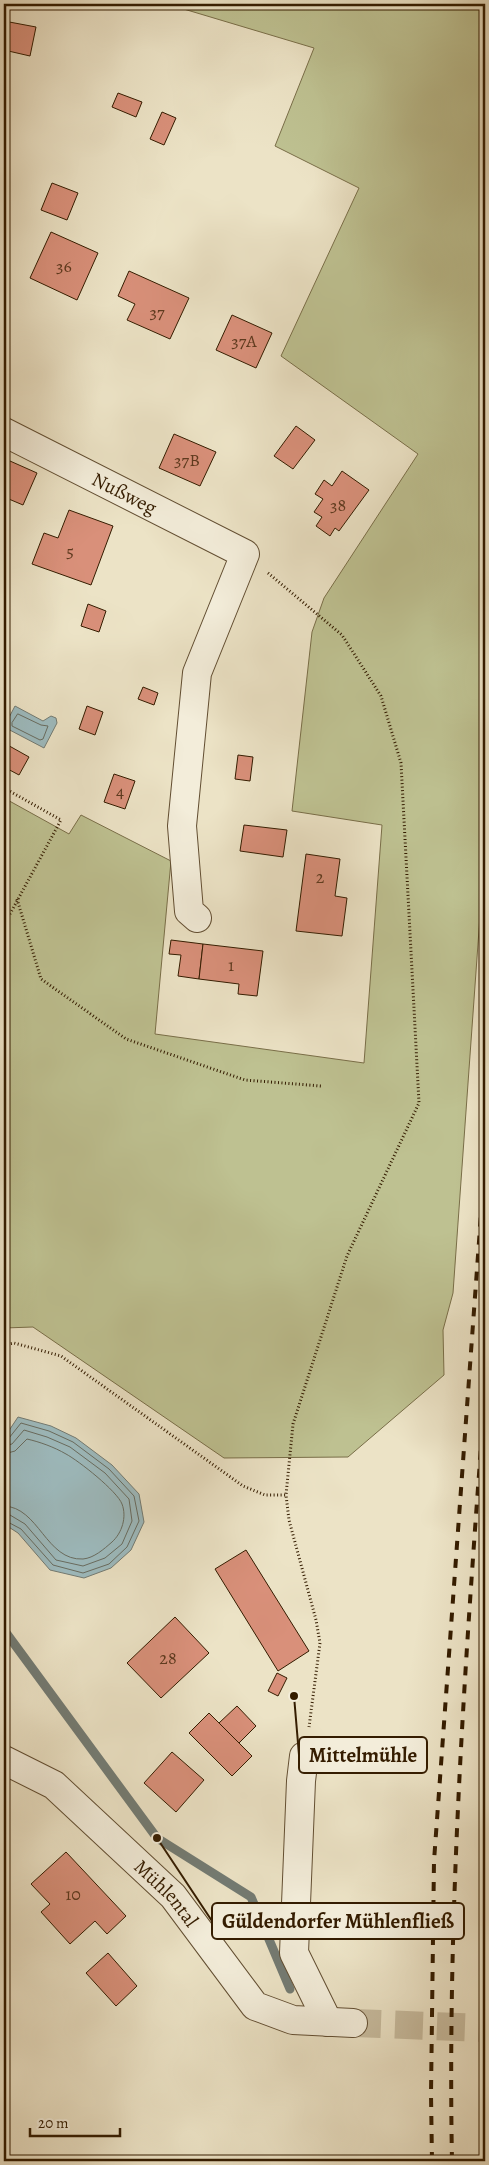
<svg xmlns="http://www.w3.org/2000/svg" width="489" height="2165" font-family="Alegreya,serif">
  <rect width="100%" height="100%" fill="#ece3c6"/>
  <filter id="stains"><feTurbulence type="fractalNoise" baseFrequency=".004" numOctaves="4"/><feColorMatrix values="0 0 0 0 .2 0 0 0 0 .09 0 0 0 0 .02 0 0 0 .5 -.17"/></filter>
  <radialGradient id="worn" r=".72"><stop offset=".6" stop-color="#630" stop-opacity="0"/><stop offset="1" stop-color="#630" stop-opacity=".3"/></radialGradient>
  <path fill="#bec191" stroke="#796e48" d="M 167,4 L 485,4 L 485,846 L 453,1293 L 443,1330 L 444,1375 L 348,1457 L 224,1458 L 33,1327 L 4,1328 L 4,798 L 69,834 L 81,815 L 171,861 L 155,1034 L 364,1063 L 382,825 L 292,811 L 312,632 L 324,598 L 418,454 L 281,356 L 359,188 L 275,146 L 314,48 Z"/>
  <g fill="#9dbbbf" stroke="#737b73">
    <path d="M 15,706 L 43,721 L 51,716 L 56,718 L 57,723 L 44,748 L 4,727 Z"/>
    <path d="M 18,1417 L 51,1426 L 76,1438 L 112,1465 L 139,1494 L 144,1522 L 131,1550 L 111,1568 L 84,1578 L 50,1570 L 18,1533 L 4,1524 L 4,1438 Z"/>
  </g>
  <g fill="none" stroke-linecap="round" stroke-linejoin="round">
    <g stroke="#686c60" stroke-width="1">
      <path d="M 18,714 L 41,725 L 48,726 L 43,739 L 40,740 L 12,726 L 12,723 Z"/>
      <path d="M 4,1440 L 9,1438 L 21,1423 L 49,1431 L 73,1442 L 109,1469 L 134,1496 L 139,1521 L 127,1547 L 109,1564 L 83,1573 L 53,1565 L 21,1529 L 4,1520"/>
      <path d="M 4,1446 L 12,1444 L 24,1430 L 47,1437 L 70,1447 L 105,1473 L 129,1499 L 132,1521 L 122,1544 L 105,1558 L 83,1566 L 56,1560 L 25,1524 L 10,1515 L 4,1514"/>
      <path d="M 4,1454 L 15,1451 L 27,1439 C 40,1442 54,1447 66,1454 C 79,1461 117,1491 122,1504 C 127,1517 122,1533 112,1542 C 104,1549 94,1558 83,1559 C 46,1561 39,1507 4,1506"/>
    </g>
    <path stroke="#737b73" stroke-width="9" d="M 4,1630 L 157,1838 L 251,1897 L 290,1989"/>
  </g>
  <g fill="#d9907a" stroke="#341c00">
    <path d="M 4,21 L 36,27 L 30,56 L 4,50 Z"/>
    <path d="M 118,93 L 142,102 L 136,117 L 112,107 Z"/>
    <path d="M 162,112 L 176,118 L 164,145 L 150,139 Z"/>
    <path d="M 52,183 L 78,193 L 67,220 L 41,210 Z"/>
    <path d="M 51,232 L 98,253 L 77,300 L 30,278 Z"/>
    <path d="M 129,271 L 189,298 L 170,339 L 127,320 L 135,304 L 118,296 Z"/>
    <path d="M 232,315 L 272,333 L 256,368 L 216,350 Z"/>
    <path d="M 296,426 L 315,440 L 293,469 L 274,456 Z"/>
    <path d="M 174,434 L 216,452 L 200,486 L 159,468 Z"/>
    <path d="M 10,461 L 37,473 L 23,505 L 4,497 L 4,476 Z"/>
    <path d="M 342,471 L 369,490 L 339,531 L 335,528 L 330,536 L 316,526 L 322,517 L 314,512 L 323,499 L 315,494 L 324,480 L 332,486 Z"/>
    <path d="M 69,510 L 113,526 L 91,585 L 32,564 L 44,533 L 58,538 Z"/>
    <path d="M 88,604 L 106,611 L 99,632 L 81,626 Z"/>
    <path d="M 143,687 L 158,693 L 154,705 L 138,699 Z"/>
    <path d="M 87,706 L 103,712 L 95,735 L 79,729 Z"/>
    <path d="M 4,743 L 29,757 L 19,775 L 4,767 Z"/>
    <path d="M 238,755 L 253,757 L 250,781 L 235,779 Z"/>
    <path d="M 114,774 L 135,781 L 125,809 L 104,802 Z"/>
    <path d="M 244,825 L 287,830 L 283,857 L 240,851 Z"/>
    <path d="M 306,854 L 340,859 L 335,896 L 347,898 L 342,936 L 296,931 Z"/>
    <path d="M 171,940 L 203,944 L 199,979 L 178,976 L 181,955 L 169,954 Z"/>
    <path d="M 203,944 L 263,951 L 257,996 L 238,994 L 239,984 L 199,979 Z"/>
    <path d="M 246,1550 L 309,1651 L 278,1671 L 215,1569 Z"/>
    <path d="M 175,1617 L 209,1653 L 161,1698 L 127,1663 Z"/>
    <path d="M 277,1673 L 287,1678 L 278,1696 L 268,1691 Z"/>
    <path d="M 237,1706 L 256,1726 L 239,1743 L 219,1723 Z"/>
    <path d="M 209,1713 L 252,1756 L 232,1776 L 189,1733 Z"/>
    <path d="M 172,1752 L 204,1780 L 176,1812 L 144,1783 Z"/>
    <path d="M 66,1852 L 126,1916 L 107,1934 L 95,1921 L 70,1944 L 41,1912 L 50,1904 L 31,1884 Z"/>
    <path d="M 108,1953 L 137,1986 L 116,2006 L 86,1973 Z"/>
  </g>
  <g fill="none" stroke-linecap="round" stroke-linejoin="round">
    <path stroke="#c7bb9e" stroke-width="28" stroke-dasharray="28 14" stroke-linecap="butt" d="M 353,2023 L 485,2028"/>
    <defs>
      <g id="minor">
        <path id="s1" d="M 4,432 L 245,554 L 197,673 L 182,826 L 189,911 L 197,918"/>
        <path d="M 304,1756 L 301,1781 L 294,1953 L 328,2022"/>
        <path id="s2" d="M 4,1760 L 54,1785 L 173,1896 L 255,2006 L 293,2020 L 353,2023"/>
      </g>
    </defs>
    <use href="#minor" stroke="#624e32" stroke-width="30"/>
    <g stroke="#341c00" stroke-width="3" stroke-dasharray="1 2.5" stroke-linecap="butt">
      <path d="M 268,573 L 342,635 L 381,696 L 401,763 L 419,1103 L 347,1256 L 293,1424 L 286,1495"/>
      <path d="M 4,788 L 61,820 L 4,925"/>
      <path d="M 17,899 L 41,979 L 126,1039 L 245,1080 L 321,1086"/>
      <path d="M 4,1345 L 14,1343 L 61,1356 L 243,1486 L 265,1495 L 286,1495 L 289,1520 L 316,1620 L 320,1643 L 309,1727"/>
    </g>
    <use href="#minor" stroke="#f3edda" stroke-width="28"/>
    <g stroke="#341c00" stroke-width="4" stroke-dasharray="9 9" stroke-linecap="butt">
      <path d="M 432,2161 L 431,2094 L 434,1861 L 485,1159"/>
      <path d="M 452,2161 C 447,1905 466,1649 485,1393"/>
    </g>
  </g>
  <g text-anchor="middle" stroke-width="4" stroke-linejoin="round" paint-order="stroke">
    <g font-size="18" fill="#5d391e">
      <text x="64" y="272">36</text>
      <text x="157" y="318">37</text>
      <text x="244" y="347">37A</text>
      <text x="187" y="466">37B</text>
      <text x="338" y="511">38</text>
      <text x="70" y="557">5</text>
      <text x="120" y="797">4</text>
      <text x="320" y="883">2</text>
      <text x="231" y="971">1</text>
      <text x="168" y="1664">28</text>
      <text x="73" y="1900">10</text>
    </g>
    <g font-size="20" fill="#341c00" stroke="#f3edda">
      <text dy="7" stroke="none"><textPath href="#s1" startOffset="135">Nußweg</textPath></text>
      <text dy="7" stroke="none"><textPath href="#s2" startOffset="212">Mühlental</textPath></text>
    </g>
  </g>
  <path fill="none" stroke="#341c00" stroke-width="2" d="M294 1696L299 1755M157 1838L212 1921"/>
  <g fill="#341c00" stroke="#f3edda" stroke-width="2">
    <circle cx="294" cy="1696" r="5"/>
    <circle cx="157" cy="1838" r="5"/>
  </g>
  <g fill="#f3edda" stroke="#341c00" stroke-width="2">
    <rect x="299" y="1737" width="128" height="36" rx="5"/>
    <rect x="212" y="1903" width="252" height="36" rx="5"/>
  </g>
  <g font-size="21" text-anchor="middle" font-weight="bold" fill="#341c00">
    <text x="363" y="1762">Mittelmühle</text>
    <text x="338" y="1928">Güldendorfer Mühlenfließ</text>
  </g>
  <rect width="489" height="2165" fill="none" stroke="#ece3c6" stroke-width="20"/>
  <rect x="5" y="5" width="479" height="2155" fill="none" stroke="#341c00" stroke-width="2.5"/>
  <rect x="10" y="10" width="469" height="2145" fill="none" stroke="#341c00"/>
  <path d="M30 2128v8h90v-8" fill="none" stroke="#341c00" stroke-width="2.5"/>
  <text x="38" y="2128" font-size="15" fill="#341c00" stroke="#f3edda" stroke-width="4" paint-order="stroke">20 m</text>
  <rect width="100%" height="100%" filter="url(#stains)"/>
  <rect width="100%" height="100%" fill="url(#worn)"/>
</svg>
